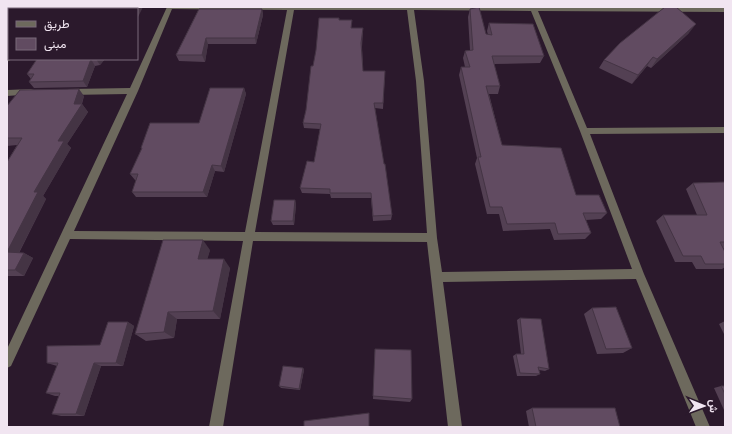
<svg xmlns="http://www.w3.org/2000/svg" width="732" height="434" font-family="'Exo 2',Vazirmatn,sans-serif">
  <rect width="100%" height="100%" fill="#2b192c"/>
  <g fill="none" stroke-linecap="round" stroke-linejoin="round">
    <g fill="#6d695d" fill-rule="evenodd">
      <path d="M 44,7 L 50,7 L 49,9 L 43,9 Z"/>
      <path d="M 167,7 L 725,8 L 725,12 L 538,11 L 587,128 L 725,127 L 725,133 L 590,134 L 644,274 L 710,427 L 696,427 L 636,279 L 443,282 L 462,427 L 448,427 L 427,242 L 253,241 L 223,427 L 209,427 L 243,241 L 70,239 L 11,366 L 7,368 L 7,349 L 127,94 L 69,95 L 65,92 L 69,89 L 130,88 ZM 172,9 L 287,10 L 245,232 L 74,231 L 138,91 ZM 294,10 L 407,10 L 416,81 L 427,233 L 255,232 ZM 414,10 L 531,11 L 580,131 L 632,269 L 442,272 L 437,238 L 424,81 Z"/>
      <path d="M 7,56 L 9,56 L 9,59 L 12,59 L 7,62 Z"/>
      <path d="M 31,89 L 34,90 L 34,94 L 7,96 L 7,90 Z"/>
    </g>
  </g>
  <g fill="#534053">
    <path d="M 199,9 L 262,9 L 263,15 L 256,44 L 208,44 L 205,62 L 179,61 L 176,55 Z"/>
    <path d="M 470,9 L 486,34 L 488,35 L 487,31 L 489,23 L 544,56 L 540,63 L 494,64 L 500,86 L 498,94 L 489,94 L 502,145 L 576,195 L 607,213 L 601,219 L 586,220 L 591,233 L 585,239 L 554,240 L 550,229 L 503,231 L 499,214 L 487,214 L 475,164 L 477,158 L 459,75 L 461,67 L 465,67 L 463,58 L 465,51 L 470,50 L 468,17 Z"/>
    <path d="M 339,20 L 352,28 L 363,28 L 362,47 L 363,71 L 385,71 L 383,109 L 375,108 L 392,215 L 391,220 L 373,221 L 371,198 L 331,198 L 330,194 L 302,193 L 300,188 L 314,162 L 320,129 L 304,128 L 303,123 L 306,110 Z"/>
    <path d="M 689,33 L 651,68 L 647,66 L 632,84 L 599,68 L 604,60 Z"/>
    <path d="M 37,59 L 105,59 L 100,65 L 95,66 L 87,87 L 34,88 L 29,82 L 31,79 L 27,74 Z"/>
    <path d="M 244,88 L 246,94 L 224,172 L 215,171 L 207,197 L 136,197 L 132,192 L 136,180 L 135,180 L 130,174 L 142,149 L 141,148 L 199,123 Z"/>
    <path d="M 84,96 L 82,104 L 88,112 L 67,144 L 71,148 L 43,196 L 46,199 L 19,253 L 24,253 L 33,258 L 24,276 L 7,276 L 7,162 L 17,145 L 7,146 L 7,106 Z"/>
    <path d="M 725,182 L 725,248 L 723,248 L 725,252 L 725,267 L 722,269 L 696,269 L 692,262 L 675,262 L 656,221 L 663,215 L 697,215 L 686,189 L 693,183 Z"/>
    <path d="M 295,200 L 296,205 L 294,225 L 273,225 L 271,221 Z"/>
    <path d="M 210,250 L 207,259 L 230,268 L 220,319 L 177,319 L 174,338 L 146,341 L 135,334 Z"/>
    <path d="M 592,308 L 632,348 L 623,353 L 597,354 L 584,314 Z"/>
    <path d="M 520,318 L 549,369 L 545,371 L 539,370 L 540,374 L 536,376 L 517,376 L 513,356 L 516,354 L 521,354 L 517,320 Z"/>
    <path d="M 725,321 L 725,336 L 719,324 Z"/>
    <path d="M 128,322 L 134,326 L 123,366 L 101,366 L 84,416 L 61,416 L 52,414 L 59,396 L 55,396 L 46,393 L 57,366 L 47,363 L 100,345 Z"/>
    <path d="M 375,349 L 412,399 L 410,402 L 373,399 Z"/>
    <path d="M 303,368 L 304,370 L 300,390 L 281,388 L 279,386 Z"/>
    <path d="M 721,386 L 725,386 L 725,410 L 724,410 L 714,388 Z"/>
    <path d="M 532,408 L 620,427 L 529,427 L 526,411 Z"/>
  </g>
  <g fill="#443444">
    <path d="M 137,7 L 143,7 L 137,19 L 137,9 L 136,9 Z"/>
    <path d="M 262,9 L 263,15 L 256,44 L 255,38 Z"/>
    <path d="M 696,24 L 689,33 L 651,68 L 657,59 Z"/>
    <path d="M 206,38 L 208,44 L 205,62 L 202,55 Z"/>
    <path d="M 653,57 L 647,66 L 632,84 L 638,75 Z"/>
    <path d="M 91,59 L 95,66 L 87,87 L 83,81 Z"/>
    <path d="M 96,59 L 105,59 L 100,65 Z"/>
    <path d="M 244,88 L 246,94 L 224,172 L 221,166 Z"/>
    <path d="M 79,89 L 84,96 L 81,105 L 82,104 L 88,112 L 67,144 L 71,148 L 43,196 L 46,199 L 16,258 L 7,253 L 7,252 L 58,141 L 74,104 Z"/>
    <path d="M 212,165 L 215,171 L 207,197 L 203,192 Z"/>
    <path d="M 295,200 L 296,205 L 294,225 L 293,221 Z"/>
    <path d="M 203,240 L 210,250 L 205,268 L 198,259 Z"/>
    <path d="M 24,253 L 33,258 L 24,276 L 15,270 Z"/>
    <path d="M 224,259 L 230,268 L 220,319 L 213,311 Z"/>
    <path d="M 168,312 L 177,319 L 174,338 L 164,332 Z"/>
    <path d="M 128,322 L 134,326 L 123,366 L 116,363 Z"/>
    <path d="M 94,363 L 101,366 L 84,416 L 76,414 Z"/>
    <path d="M 303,368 L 304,370 L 300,390 L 299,389 Z"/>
  </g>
  <g fill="#614b61" stroke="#443444">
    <path d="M 63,7 L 137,7 L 136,9 L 62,9 Z"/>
    <path d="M 479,7 L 486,34 L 492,35 L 489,23 L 533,24 L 544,56 L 492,56 L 500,86 L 486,86 L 502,145 L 561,148 L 576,195 L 599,195 L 607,213 L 583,213 L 591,233 L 558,234 L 555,223 L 507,224 L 502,207 L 490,207 L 478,157 L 481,157 L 461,67 L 470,67 L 465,51 L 473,50 L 470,9 Z"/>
    <path d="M 665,7 L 676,7 L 696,24 L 657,59 L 653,57 L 638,75 L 604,60 L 620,43 Z"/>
    <path d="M 199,9 L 262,9 L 255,38 L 206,38 L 202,55 L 176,55 Z"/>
    <path d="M 319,18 L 339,18 L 339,20 L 352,20 L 351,28 L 363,28 L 361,43 L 363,71 L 385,71 L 383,103 L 374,103 L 384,164 L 385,164 L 392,215 L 373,216 L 371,193 L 330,193 L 330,189 L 300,188 L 307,161 L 314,162 L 321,124 L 303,123 L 306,110 L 311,66 L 313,66 L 316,50 Z"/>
    <path d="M 37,59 L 96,59 L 91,59 L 83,81 L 29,82 L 34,74 L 27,74 Z"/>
    <path d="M 210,88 L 244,88 L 221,166 L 212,165 L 203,192 L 132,192 L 138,174 L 130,174 L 142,148 L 141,148 L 150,123 L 199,123 Z"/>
    <path d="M 79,89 L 74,104 L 82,104 L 58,141 L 64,141 L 34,192 L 38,192 L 7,252 L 7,162 L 22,138 L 7,138 L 7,106 L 20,90 Z"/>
    <path d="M 725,182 L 725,242 L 720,242 L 725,252 L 725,264 L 705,264 L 701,256 L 683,256 L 663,215 L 707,215 L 693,183 Z"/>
    <path d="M 274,200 L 295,200 L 293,221 L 271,221 Z"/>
    <path d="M 163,240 L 203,240 L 198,259 L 224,259 L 213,311 L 168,312 L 164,332 L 135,334 Z"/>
    <path d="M 7,252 L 24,253 L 15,270 L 7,270 Z"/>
    <path d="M 616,307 L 632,348 L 606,349 L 592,308 Z"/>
    <path d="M 520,318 L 541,319 L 549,369 L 538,367 L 540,374 L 520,373 L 516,354 L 524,354 Z"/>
    <path d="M 108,322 L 128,322 L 116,363 L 94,363 L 76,414 L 52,414 L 60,393 L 46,393 L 58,363 L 47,363 L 47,346 L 100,345 Z"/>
    <path d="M 375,349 L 411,350 L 412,399 L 373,396 Z"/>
    <path d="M 283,366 L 303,368 L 299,389 L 279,386 Z"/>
    <path d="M 721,386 L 725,386 L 725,394 Z"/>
    <path d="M 532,408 L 615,408 L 620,427 L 536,427 Z"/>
    <path d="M 369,413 L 369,427 L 304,427 L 304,421 Z"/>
  </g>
  <rect width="732" height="434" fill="none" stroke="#f1e5f1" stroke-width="16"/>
  <rect x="8" y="8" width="130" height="52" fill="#2b192c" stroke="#7a6b7b"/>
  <rect x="16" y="21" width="20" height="6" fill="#6d695d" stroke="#7a6b7b"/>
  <text x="44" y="28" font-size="12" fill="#f1e5f1">طريق</text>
  <rect x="16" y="38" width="20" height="12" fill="#614b61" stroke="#7a6b7b"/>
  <text x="44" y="48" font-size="12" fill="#f1e5f1">مبنى</text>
  <g transform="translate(704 406) rotate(91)" stroke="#2b192c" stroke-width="3" paint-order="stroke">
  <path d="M0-3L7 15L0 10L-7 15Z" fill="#f1e5f1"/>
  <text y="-6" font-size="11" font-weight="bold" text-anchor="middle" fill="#f1e5f1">ش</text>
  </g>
</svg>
